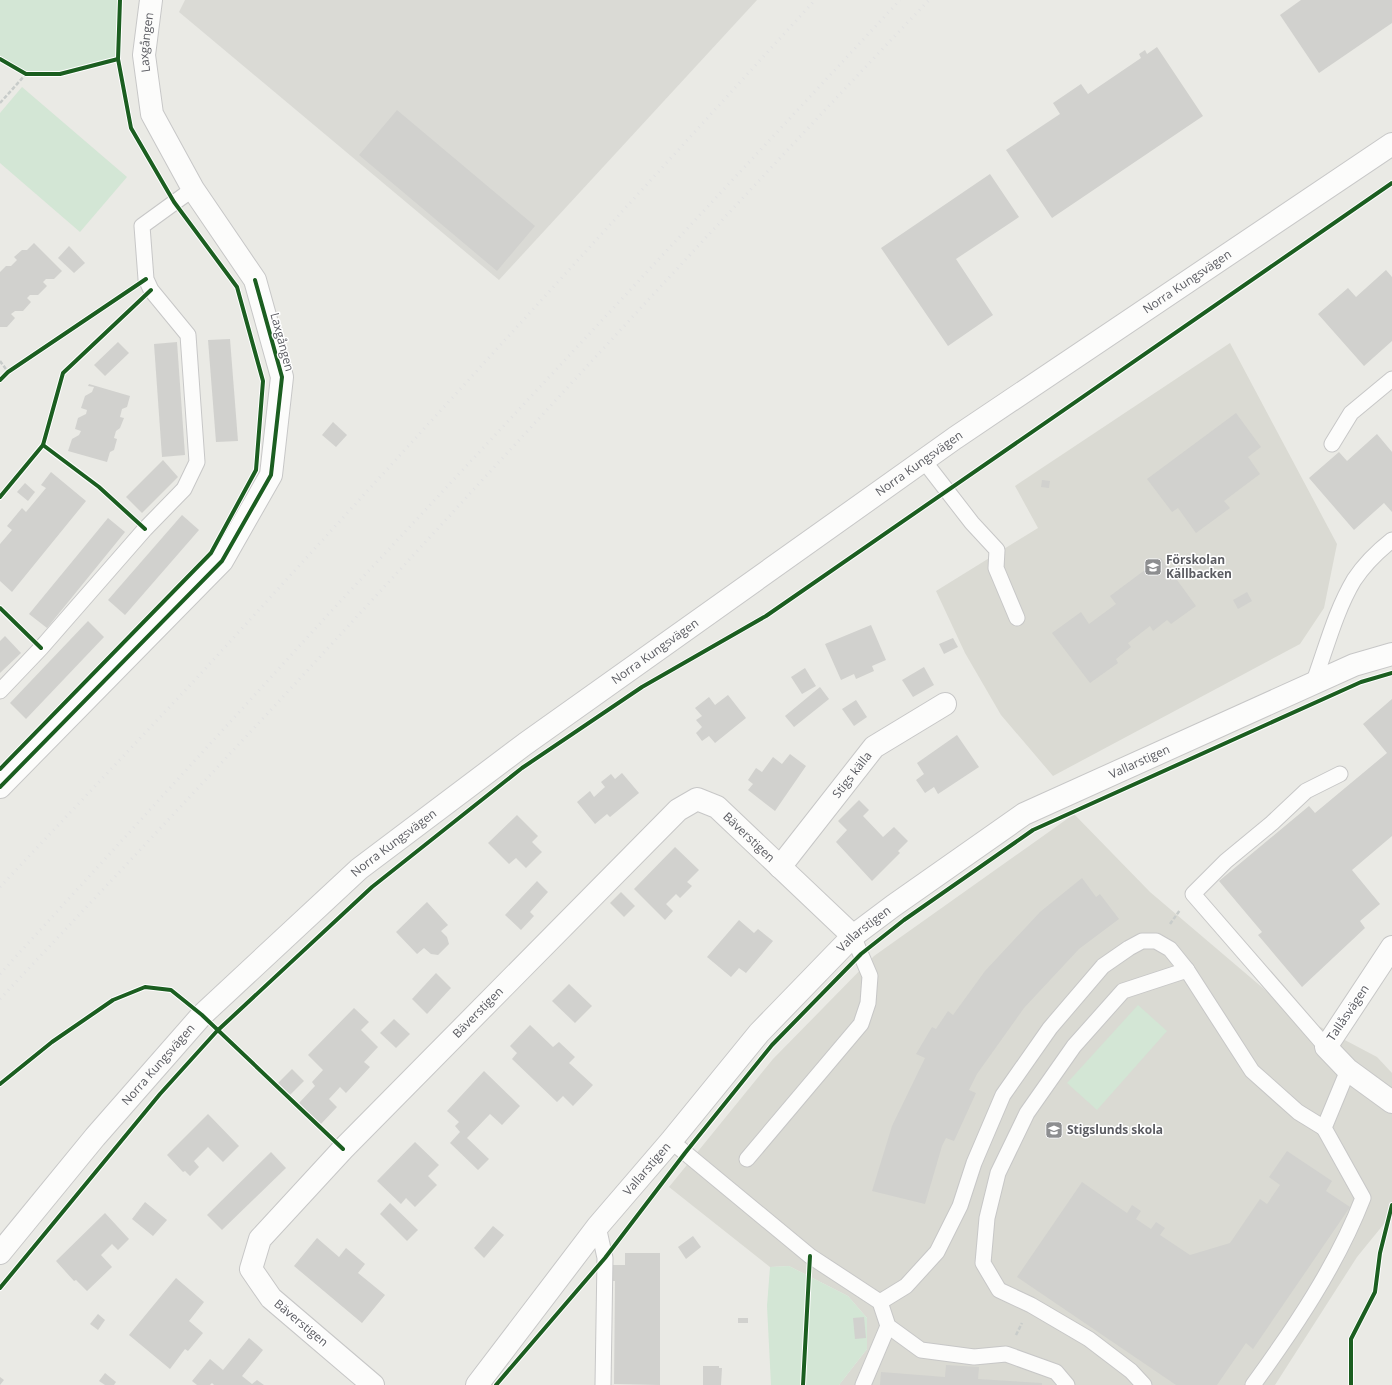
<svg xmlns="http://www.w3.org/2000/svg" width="1392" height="1385" font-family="'Open Sans',sans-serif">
  <rect width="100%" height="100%" fill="#eaeae5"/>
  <path fill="#dadad5" d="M 185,0 L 757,0 L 499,280 L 179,12 Z"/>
  <g fill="#dadad3">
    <path d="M 1230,343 L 1337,544 L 1324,608 L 1300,644 L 1053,776 L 1001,715 L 965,653 L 936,591 L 1038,528 L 1015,486 Z"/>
    <path d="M 1074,814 L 1150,892 L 1290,1011 L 1377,1057 L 1392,1073 L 1392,1214 L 1357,1257 L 1275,1385 L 839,1385 L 867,1349 L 867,1318 L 848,1296 L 789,1266 L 770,1267 L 669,1187 L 773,1059 L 874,956 Z"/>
  </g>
  <g fill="#d3e6d5">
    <path d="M 0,0 L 120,0 L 118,59 L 60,74 L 26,74 L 0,59 Z"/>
    <path d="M 22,87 L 127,177 L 80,232 L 0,163 L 0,113 Z"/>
    <path d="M 1138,1005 L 1167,1031 L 1097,1110 L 1067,1083 Z"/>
    <path d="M 789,1266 L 848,1296 L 867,1318 L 867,1349 L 839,1385 L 771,1385 L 767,1306 L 770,1267 Z"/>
  </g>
  <g fill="#d1d1ce">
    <path d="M 1301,0 L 1392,0 L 1392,23 L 1319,73 L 1280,15 Z"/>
    <path d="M 1157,47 L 1203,116 L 1052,218 L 1006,150 L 1060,114 L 1053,103 L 1081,84 L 1088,94 L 1141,58 L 1139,54 L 1145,50 L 1147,54 Z"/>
    <path d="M 397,110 L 535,226 L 497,271 L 359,155 Z"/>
    <path d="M 990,174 L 1019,217 L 956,259 L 993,315 L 948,346 L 881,248 Z"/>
    <path d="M 34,243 L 62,271 L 54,279 L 46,279 L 43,282 L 47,286 L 38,295 L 30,295 L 27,298 L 31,302 L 23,311 L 15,311 L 11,314 L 15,318 L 7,327 L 0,327 L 0,272 L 6,266 L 11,266 L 17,260 L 14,257 L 22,250 L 27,250 Z"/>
    <path d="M 69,246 L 85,263 L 74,273 L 58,258 Z"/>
    <path d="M 1386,270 L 1392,277 L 1392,341 L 1364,366 L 1318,314 L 1348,288 L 1356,297 Z"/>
    <path d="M 230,339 L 238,441 L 216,442 L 208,340 Z"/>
    <path d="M 118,342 L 129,353 L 105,376 L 94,365 Z"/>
    <path d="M 177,342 L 185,455 L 162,457 L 154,344 Z"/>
    <path d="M 89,384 L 130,396 L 127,407 L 122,409 L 120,417 L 124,418 L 120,428 L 116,431 L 114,438 L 117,439 L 114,450 L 110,452 L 107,462 L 68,451 L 72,439 L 79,435 L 81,431 L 75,429 L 78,418 L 86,414 L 87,410 L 81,408 L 85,396 L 92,392 L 94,387 L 88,386 Z"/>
    <path d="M 1236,413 L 1261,447 L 1248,457 L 1260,474 L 1224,501 L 1230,508 L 1196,533 L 1178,508 L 1172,512 L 1147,479 Z"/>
    <path d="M 333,422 L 347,435 L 336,447 L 322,435 Z"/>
    <path d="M 1377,434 L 1392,452 L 1392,512 L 1384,503 L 1354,530 L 1309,478 L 1339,452 L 1347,461 Z"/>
    <path d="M 163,460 L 178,477 L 142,513 L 126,497 Z"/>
    <path d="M 51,472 L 86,501 L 12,592 L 0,581 L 0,544 L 12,530 L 7,526 L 22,508 L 26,512 L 46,488 L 41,485 Z"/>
    <path d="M 1042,480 L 1050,481 L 1049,488 L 1041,487 Z"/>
    <path d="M 25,483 L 35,492 L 28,501 L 17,492 Z"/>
    <path d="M 182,515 L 199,530 L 125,615 L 108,600 Z"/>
    <path d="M 108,518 L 125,532 L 47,628 L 29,614 Z"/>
    <path d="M 1161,558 L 1196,606 L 1171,624 L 1167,620 L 1153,631 L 1150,626 L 1128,643 L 1131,647 L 1116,659 L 1118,663 L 1090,683 L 1052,633 L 1081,612 L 1089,624 L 1116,604 L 1110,596 Z"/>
    <path d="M 1247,592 L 1252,601 L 1238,609 L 1233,600 Z"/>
    <path d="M 88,621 L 104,637 L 26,719 L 10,703 Z"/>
    <path d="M 871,625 L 886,660 L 872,666 L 874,671 L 856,679 L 854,674 L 841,680 L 825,644 Z"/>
    <path d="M 5,636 L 21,653 L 0,673 L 0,641 Z"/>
    <path d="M 953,638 L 958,647 L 944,654 L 939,644 Z"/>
    <path d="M 924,667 L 934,685 L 913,697 L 902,680 Z"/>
    <path d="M 805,668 L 816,686 L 802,694 L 791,677 Z"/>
    <path d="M 820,687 L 829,699 L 794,727 L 785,716 Z"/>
    <path d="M 728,695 L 746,718 L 715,743 L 709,736 L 702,741 L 696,733 L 702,727 L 696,720 L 702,716 L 695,708 L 709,697 L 715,705 Z"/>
    <path d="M 1392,699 L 1392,836 L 1352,870 L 1380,904 L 1360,921 L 1365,928 L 1302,987 L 1258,935 L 1262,932 L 1219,881 L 1309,806 L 1315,813 L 1387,753 L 1363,724 Z"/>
    <path d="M 856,700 L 867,717 L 854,726 L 842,709 Z"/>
    <path d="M 957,735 L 979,767 L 938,794 L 934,787 L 925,793 L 916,780 L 924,774 L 917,763 Z"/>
    <path d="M 790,754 L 806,766 L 775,811 L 748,790 L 753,784 L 748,780 L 756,768 L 762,772 L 773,757 L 782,764 Z"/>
    <path d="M 622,773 L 639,793 L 610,817 L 607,814 L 595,824 L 577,802 L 590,791 L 594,797 L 605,787 L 601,782 L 611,774 L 615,779 Z"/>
    <path d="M 859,800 L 869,810 L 863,816 L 883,837 L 894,827 L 908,841 L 898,851 L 900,853 L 872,881 L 836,842 L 847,830 L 838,821 Z"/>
    <path d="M 517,815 L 538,836 L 532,842 L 542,852 L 526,868 L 516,858 L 509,864 L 488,843 Z"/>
    <path d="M 675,847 L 699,870 L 687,882 L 692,886 L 680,898 L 676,894 L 666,904 L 673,911 L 665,920 L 634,889 Z"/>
    <path d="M 1082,878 L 1096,897 L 1100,894 L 1119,919 L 1079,949 L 1024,1008 L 977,1074 L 969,1090 L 976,1093 L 954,1141 L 946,1138 L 942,1146 L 925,1204 L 872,1191 L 892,1126 L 925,1058 L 916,1054 L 932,1027 L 936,1029 L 948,1011 L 953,1015 L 985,971 L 1040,912 Z"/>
    <path d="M 537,881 L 548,892 L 530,912 L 534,916 L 521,930 L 505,915 Z"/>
    <path d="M 621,892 L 635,906 L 624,917 L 610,903 Z"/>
    <path d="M 427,902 L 448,925 L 441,931 L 447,937 L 449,944 L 438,955 L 431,954 L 424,948 L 417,954 L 396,932 Z"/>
    <path d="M 739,920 L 754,933 L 758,929 L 773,941 L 746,973 L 739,968 L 731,977 L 707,957 Z"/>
    <path d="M 436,973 L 451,988 L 427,1014 L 412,999 Z"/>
    <path d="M 569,984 L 592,1006 L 575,1023 L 552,1001 Z"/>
    <path d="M 354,1008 L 369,1022 L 361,1030 L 378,1047 L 364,1062 L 370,1067 L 346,1093 L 340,1087 L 329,1099 L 337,1107 L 320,1125 L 299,1103 L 315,1086 L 312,1082 L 323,1070 L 308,1055 Z"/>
    <path d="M 394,1019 L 410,1034 L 396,1048 L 380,1033 Z"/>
    <path d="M 530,1025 L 553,1047 L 559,1042 L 575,1057 L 569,1063 L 593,1085 L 573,1106 L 563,1096 L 557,1102 L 512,1059 L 517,1053 L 510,1046 Z"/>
    <path d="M 292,1069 L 304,1081 L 290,1095 L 278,1083 Z"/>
    <path d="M 484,1071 L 520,1106 L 502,1125 L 490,1114 L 467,1138 L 489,1159 L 478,1170 L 450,1143 L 460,1132 L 455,1126 L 459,1122 L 447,1111 Z"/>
    <path d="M 208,1114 L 239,1146 L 223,1162 L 208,1147 L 194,1161 L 199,1167 L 190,1176 L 185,1171 L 183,1172 L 167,1155 Z"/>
    <path d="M 415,1142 L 439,1165 L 428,1176 L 437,1185 L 415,1207 L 406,1198 L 401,1204 L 377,1181 Z"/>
    <path d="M 1287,1151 L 1332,1181 L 1326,1191 L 1350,1207 L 1253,1349 L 1246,1343 L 1217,1385 L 1176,1385 L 1017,1277 L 1082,1182 L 1127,1213 L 1132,1205 L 1141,1211 L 1136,1219 L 1151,1229 L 1156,1222 L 1165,1228 L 1160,1235 L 1190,1255 L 1230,1243 L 1260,1199 L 1267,1204 L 1280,1185 L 1269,1177 Z"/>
    <path d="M 271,1152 L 286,1168 L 222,1230 L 207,1215 Z"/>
    <path d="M 145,1202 L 167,1220 L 153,1236 L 132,1219 Z"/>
    <path d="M 390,1203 L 418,1230 L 407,1241 L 380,1214 Z"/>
    <path d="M 105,1213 L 129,1239 L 118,1250 L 112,1244 L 101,1255 L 112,1267 L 87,1291 L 76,1280 L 74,1281 L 56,1261 Z"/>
    <path d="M 493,1226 L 504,1235 L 484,1258 L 474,1248 Z"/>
    <path d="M 693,1236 L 701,1247 L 686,1259 L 678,1247 Z"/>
    <path d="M 317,1238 L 339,1257 L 346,1248 L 365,1264 L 358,1273 L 385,1295 L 362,1323 L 294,1266 Z"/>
    <path d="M 625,1253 L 660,1253 L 660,1385 L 614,1384 L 615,1281 L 610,1281 L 610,1265 L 625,1265 Z"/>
    <path d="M 176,1278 L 204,1302 L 189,1321 L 203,1333 L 188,1351 L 185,1349 L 170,1369 L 129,1335 Z"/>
    <path d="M 98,1314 L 105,1320 L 98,1330 L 90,1324 Z"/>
    <path d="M 864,1317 L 866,1338 L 855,1339 L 853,1318 Z"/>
    <rect x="738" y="1318" width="10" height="5"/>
    <path d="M 249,1338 L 263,1350 L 242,1376 L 252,1384 L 257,1380 L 264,1385 L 214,1385 L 212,1383 L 210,1385 L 197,1385 L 192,1381 L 210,1359 L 223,1370 Z"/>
    <path d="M 946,1365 L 979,1367 L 978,1379 L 1042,1383 L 1042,1385 L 880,1385 L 881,1372 L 945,1377 Z"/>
    <path d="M 703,1366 L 719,1366 L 719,1368 L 722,1368 L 721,1385 L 703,1385 Z"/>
    <path d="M 105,1373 L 116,1382 L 114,1385 L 105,1385 L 99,1381 Z"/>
    <path d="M 0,1377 L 4,1380 L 0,1385 Z"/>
  </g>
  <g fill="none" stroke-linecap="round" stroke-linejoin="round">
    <defs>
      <g id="lane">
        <path d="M 1332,444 L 1351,413 L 1392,379"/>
        <path d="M 924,461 L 972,523 L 997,550 L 996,568 L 1017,618"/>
        <path d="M 1313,684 C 1326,649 1335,612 1354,580 C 1364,565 1378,551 1392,540"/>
        <path d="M 0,691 L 41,648 L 145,529 L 184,489 L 197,462 L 188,335 L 151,290 L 146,279 L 142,226 L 193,189"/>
        <path d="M 1326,1047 L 1193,894 L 1226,861 L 1272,823 L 1306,791 L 1340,774"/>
        <path d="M 671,1141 L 810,1256 L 880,1302 L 888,1326 L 921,1350 L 974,1357 L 1006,1354 L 1056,1372 L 1067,1385"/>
        <path d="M 747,1159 L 861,1024 L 868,1003 L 870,976 L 853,936"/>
        <path d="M 598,1226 L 605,1258 L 603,1385"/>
        <path d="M 880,1302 L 906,1286 L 937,1252 L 960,1206 L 974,1163 L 1003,1095 L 1050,1028 L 1103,966 L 1129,948 L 1142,941 L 1156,941 L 1170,949 L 1187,970"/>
        <path d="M 863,1385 L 888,1326"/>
        <path d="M 1144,1385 L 1131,1371 L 1089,1339 L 1031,1305 L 999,1290 L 983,1263 L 987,1218 L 998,1173 L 1027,1113 L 1074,1046 L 1123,991 L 1187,970 L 1252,1071 L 1298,1112 L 1324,1128"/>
        <path d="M 1253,1385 C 1295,1327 1337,1265 1363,1198 L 1324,1128 L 1348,1070"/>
      </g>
      <g id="street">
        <path id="s1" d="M 0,787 L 222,561 L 271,475 L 282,377 L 255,280 L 193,189 L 152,114 L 144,55 L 151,0"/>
        <path id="s2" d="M 780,867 L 874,747 L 945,704"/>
        <path d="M 1392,947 L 1326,1047 L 1348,1070 L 1392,1102"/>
        <path id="s3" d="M 373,1385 L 271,1298 L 251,1269 L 260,1239 L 343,1149 L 678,810 L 697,799 L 717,807 L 853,936"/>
        <path id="s4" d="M 477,1385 L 598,1226 L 671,1141 L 759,1033 L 853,936 L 893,906 L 1024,814 L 1354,665 L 1392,654"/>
      </g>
      <g id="secondary">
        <path id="s5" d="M 0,1253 L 95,1137 L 202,1015 L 359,869 L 525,744 L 955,438 L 1392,144"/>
      </g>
    </defs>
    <use href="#lane" stroke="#c7c7c7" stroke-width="17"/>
    <use href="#street" stroke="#c7c7c7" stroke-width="24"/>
    <use href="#secondary" stroke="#c8c8c8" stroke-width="24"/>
    <g stroke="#c8ccca" stroke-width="2.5" stroke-dasharray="4 2" stroke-linecap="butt">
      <path d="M 0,103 L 26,74"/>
      <path d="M 0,361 L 8,372"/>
      <path d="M 0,380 L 8,372 L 128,292"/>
      <path d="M 0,497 L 43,445 L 63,373 L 136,304"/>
      <path d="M 0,608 L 25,633"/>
      <path d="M 1170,924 L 1180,910"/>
      <path d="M 1016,1335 L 1022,1323"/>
      <path d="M 803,1385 L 809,1282"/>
    </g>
    <use href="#lane" stroke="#fcfcfb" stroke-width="15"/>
    <use href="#street" stroke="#fcfcfb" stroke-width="22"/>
    <use href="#secondary" stroke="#fcfcfb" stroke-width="22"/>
    <g stroke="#e2e2e2" stroke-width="3" stroke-dasharray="1 5" stroke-linecap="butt">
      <path d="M 0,887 L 195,680 L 815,0"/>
      <path d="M 0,974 L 336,606 L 900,0"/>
      <path d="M 0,999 C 94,899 188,799 281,699 C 496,466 710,230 929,0"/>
    </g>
    <defs>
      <g id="cycleway">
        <path d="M 0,59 L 26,74 L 60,74 L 118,59"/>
        <path d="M 0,380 L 8,372 L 146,279"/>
        <path d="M 43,445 L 99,487 L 145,529"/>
        <path d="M 0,497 L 43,445 L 63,373 L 151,290"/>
        <path d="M 0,608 L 41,648"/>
        <path d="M 0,769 L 211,553 L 256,470 L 263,381 L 237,287 L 174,202 L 131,128 L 118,59 L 120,0"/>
        <path d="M 0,787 L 222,561 L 271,475 L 282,377 L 255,280"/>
        <path d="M 0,1084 L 52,1042 L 113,1000 L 145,987 L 171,990 L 202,1015 L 343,1149"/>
        <path d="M 0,1288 L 160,1094 L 217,1031 L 372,887 L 522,768 L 642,687 L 766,616 L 1392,183"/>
        <path d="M 496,1385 L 605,1258 L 685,1153 L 772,1045 L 861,954 L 904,920 L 1033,830 L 1361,682 L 1392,673"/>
        <path d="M 803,1385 L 810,1256"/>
        <path d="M 1351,1385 L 1351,1339 L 1375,1292 L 1380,1253 L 1392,1205"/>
      </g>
    </defs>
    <use href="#cycleway" stroke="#fff" stroke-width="6"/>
    <use href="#cycleway" stroke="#1b5e20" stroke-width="4"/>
  </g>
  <defs>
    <symbol id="school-square" viewBox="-11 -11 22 22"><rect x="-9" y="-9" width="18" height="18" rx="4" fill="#8d8e90" stroke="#fff"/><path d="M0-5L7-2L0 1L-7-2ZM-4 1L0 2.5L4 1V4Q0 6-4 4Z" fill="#fff"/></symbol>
  </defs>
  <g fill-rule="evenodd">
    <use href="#school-square" x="1143" y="557" width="20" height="20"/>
    <use href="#school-square" x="1044" y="1120" width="20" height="20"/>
  </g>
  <g text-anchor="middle" stroke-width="3" stroke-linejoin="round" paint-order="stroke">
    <g font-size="12" fill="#5b5c62" stroke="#fff">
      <text dy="4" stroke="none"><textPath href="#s1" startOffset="883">Laxgången</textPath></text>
      <text dy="4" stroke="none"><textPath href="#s5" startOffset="1542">Norra Kungsvägen</textPath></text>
      <text transform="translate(282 342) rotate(75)" y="4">Laxgången</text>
      <text dy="4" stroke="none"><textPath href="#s5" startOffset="1218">Norra Kungsvägen</textPath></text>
      <text dy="4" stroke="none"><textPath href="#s5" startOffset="894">Norra Kungsvägen</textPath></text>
      <text dy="4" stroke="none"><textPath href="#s4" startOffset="923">Vallarstigen</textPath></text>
      <text dy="4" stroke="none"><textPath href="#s2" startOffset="117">Stigs källa</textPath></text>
      <text dy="4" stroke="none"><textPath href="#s3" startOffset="887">Bäverstigen</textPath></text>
      <text dy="4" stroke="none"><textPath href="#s5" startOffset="570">Norra Kungsvägen</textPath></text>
      <text dy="4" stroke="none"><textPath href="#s4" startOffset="599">Vallarstigen</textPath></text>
      <text dy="4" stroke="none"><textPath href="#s3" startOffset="515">Bäverstigen</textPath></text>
      <text transform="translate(1348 1013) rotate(-56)" y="4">Tallåsvägen</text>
      <text dy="4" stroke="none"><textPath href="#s5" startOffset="246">Norra Kungsvägen</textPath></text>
      <text dy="4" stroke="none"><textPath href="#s4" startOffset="275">Vallarstigen</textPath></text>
      <text transform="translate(301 1323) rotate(40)" y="4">Bäverstigen</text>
    </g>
    <g font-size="12" font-weight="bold" fill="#5b5c62" stroke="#fff" text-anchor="start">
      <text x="1166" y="564">Förskolan<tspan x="1166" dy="14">Källbacken</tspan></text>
      <text x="1067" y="1134">Stigslunds skola</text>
    </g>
  </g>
</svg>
